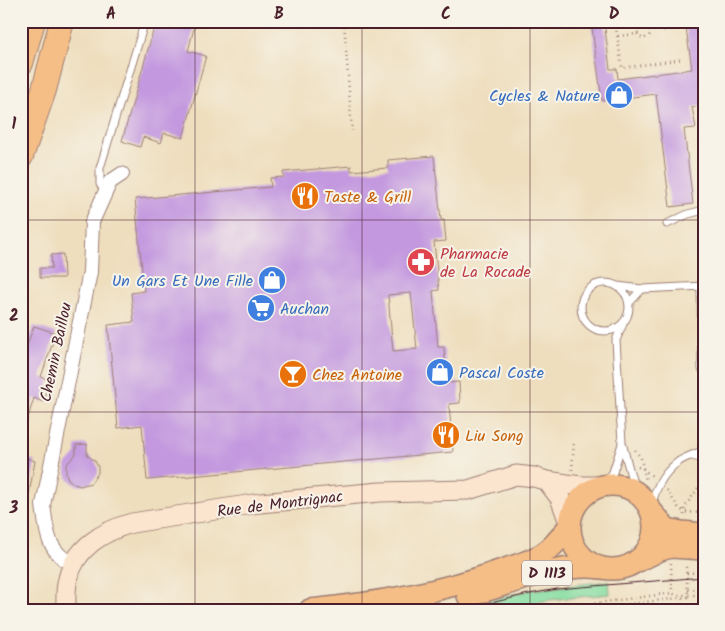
<svg xmlns="http://www.w3.org/2000/svg" width="725" height="631" font-family="Kalam,sans-serif">
  <rect width="100%" height="100%" fill="#f7f3e8"/>
  <filter id="ink" filterUnits="userSpaceOnUse"><feTurbulence type="fractalNoise" baseFrequency=".02" numOctaves="2"/><feDisplacementMap in="SourceGraphic" scale="10" xChannelSelector="R" yChannelSelector="G"/><feConvolveMatrix kernelMatrix="1 2 1 2 8 2 1 2 1" color-interpolation-filters="sRGB"/></filter>
  <filter id="wash" filterUnits="userSpaceOnUse"><feTurbulence type="fractalNoise" baseFrequency=".0096" numOctaves="4" result="noise"/><feDisplacementMap in="SourceGraphic" scale="20" xChannelSelector="R" yChannelSelector="G"/><feGaussianBlur stdDeviation="1.12" result="paint"/><feColorMatrix in="noise" values="0 0 0 0 0 0 0 0 0 0 0 0 0 0 0 0 0 1.4 0 .05"/><feComposite in="paint" operator="in"/></filter>
  <g filter="url(#wash)">
    <rect width="100%" height="100%" fill="#eedebd"/>
    <path fill="#86dda1" stroke="#687e66" d="M 609,581 L 610,594 L 548,600 L 500,610 L 450,610 L 531,590 Z"/>
    <g id="blocks">
      <g fill="#c398df" fill-rule="evenodd">
        <path d="M 156,21 L 196,21 L 188,51 L 206,56 L 183,138 L 164,133 L 161,143 L 143,137 L 140,147 L 122,141 Z"/>
        <path d="M 591,21 L 604,21 L 610,69 L 617,69 L 618,79 L 692,69 L 685,21 L 698,21 L 704,69 L 704,106 L 692,107 L 696,128 L 684,129 L 693,204 L 670,207 L 656,94 L 602,101 Z"/>
        <path d="M 434,156 L 441,220 L 444,220 L 446,241 L 434,242 L 439,290 L 433,291 L 438,347 L 444,347 L 447,383 L 459,382 L 460,403 L 449,404 L 453,452 L 147,480 L 142,425 L 118,428 L 108,325 L 134,322 L 131,293 L 144,291 L 135,199 L 271,187 L 270,178 L 284,177 L 283,172 L 351,166 L 351,171 L 388,168 L 388,160 ZM 411,293 L 417,349 L 393,351 L 388,295 Z"/>
        <path d="M 63,254 L 64,278 L 40,278 L 40,268 L 52,268 L 51,255 Z"/>
        <path d="M 34,326 L 56,333 L 41,377 L 50,380 L 43,402 L 34,398 L 24,430 L 21,430 L 21,361 Z"/>
        <path d="M 87,444 L 87,455 L 95,461 L 98,467 L 98,473 L 91,483 L 80,486 L 74,484 L 68,479 L 66,473 L 66,465 L 76,454 L 76,445 Z"/>
        <path d="M 21,456 L 35,461 L 27,505 L 21,504 Z"/>
      </g>
    </g>
  </g>
  <g filter="url(#ink)">
    <use href="#blocks" fill-opacity="0" stroke="#9c7e74" stroke-width="1"/>
    <g fill="none" stroke-linecap="round" stroke-linejoin="round">
      <defs>
        <g id="service">
          <path d="M 105,192 L 100,184 L 100,168 L 145,21"/>
          <path d="M 667,224 L 688,214 L 704,210"/>
          <circle cx="605" cy="307" r="24"/>
          <path d="M 617,286 L 642,289 L 704,286"/>
          <path d="M 701,286 L 702,369 L 704,370"/>
          <path d="M 629,303 L 642,289"/>
          <path d="M 623,324 L 616,340 L 622,443 L 632,480 L 639,493"/>
          <path d="M 692,456 L 704,459"/>
          <path d="M 605,485 L 613,472 L 622,444"/>
          <path d="M 652,511 C 652,493 662,474 678,462 C 685,457 696,454 704,450"/>
        </g>
        <path id="minor" d="M 73,565 C 46,550 47,532 43,505 L 90,272 L 92,222 L 110,182 L 122,174"/>
        <g id="secondary">
          <path d="M 547,481 L 560,498 L 570,525"/>
          <path d="M 66,610 C 66,600 65,589 68,579 C 75,548 103,531 132,523 L 260,503 L 380,492 L 468,490 L 516,475 L 534,477 L 547,481 L 580,486 L 600,486"/>
        </g>
        <g id="primary">
          <circle cx="612" cy="527" r="42"/>
          <path d="M 652,512 L 667,529 L 681,532 L 704,534"/>
          <path d="M 638,561 L 660,550 L 671,547 L 704,549"/>
          <path d="M 468,596 C 509,585 559,562 601,568"/>
          <path d="M 310,610 C 375,603 440,593 502,570 C 515,566 532,561 544,553 C 555,546 562,535 570,525"/>
        </g>
        <g id="motorway">
          <path d="M 21,63 L 33,21"/>
          <path d="M 21,156 L 44,90 L 62,21"/>
        </g>
      </defs>
      <use href="#service" stroke="#9c7e74" stroke-width="9"/>
      <use href="#minor" stroke="#9c7e74" stroke-width="16"/>
      <use href="#secondary" stroke="#9c7e74" stroke-width="21"/>
      <use href="#primary" stroke="#9c7e74" stroke-width="24"/>
      <use href="#motorway" stroke="#9c7e74" stroke-width="26"/>
      <g stroke="#9c7e74" stroke-width="2.5" stroke-dasharray="1 4" stroke-linecap="butt">
        <path d="M 344,21 L 352,131"/>
        <path d="M 615,21 L 622,68 L 683,59"/>
        <path d="M 615,21 L 633,23"/>
        <path d="M 643,21 L 644,27"/>
        <path d="M 637,34 L 643,39 L 649,36 L 651,32"/>
        <path d="M 618,36 L 637,34 L 641,28 L 644,27 L 651,31 L 680,29"/>
        <path d="M 635,450 L 641,458 L 646,481"/>
        <path d="M 638,467 L 643,469 L 652,476"/>
        <path d="M 572,470 L 574,441"/>
        <path d="M 667,490 L 678,507 L 684,512 L 685,507 L 704,479"/>
        <path d="M 684,515 L 684,512 L 704,513"/>
        <path d="M 671,563 L 672,593"/>
        <path d="M 687,573 L 704,572"/>
        <path d="M 688,590 L 704,589"/>
        <path d="M 545,610 L 672,593 L 676,595 L 704,595"/>
        <path d="M 578,610 L 688,597 L 686,566"/>
      </g>
      <use href="#service" stroke="#fff" stroke-width="7"/>
      <use href="#minor" stroke="#fff" stroke-width="14"/>
      <use href="#secondary" stroke="#fbe5cf" stroke-width="19"/>
      <use href="#primary" stroke="#f6be87" stroke-width="21"/>
      <use href="#motorway" stroke="#f6be87" stroke-width="24"/>
      <path stroke="#4a1f2b" stroke-width="1" d="M 463,610 L 524,595 L 557,589 L 704,577"/>
    </g>
  </g>
  <path fill="none" stroke="#4a1f2b" stroke-width="1" stroke-opacity="0.55" d="M 195,21 L 195,610M 362,21 L 362,610M 530,21 L 530,610M 21,220 L 704,220M 21,412 L 704,412"/>
  <defs>
    <symbol id="shop-disc" viewBox="-11 -11 22 22"><circle r="9.5" fill="#3f7fe0" stroke="#f7f3e8"/><path d="M-5-2.5h2.3a2.7 3.5 0 0 1 5.4 0H5L5.5 6h-11ZM-1.5-2.5h3a1.5 2.3 0 0 0-3 0Z" fill="#fff"/></symbol>
    <symbol id="restaurant-disc" viewBox="-11 -11 22 22"><circle r="9.5" fill="#e8710a" stroke="#f7f3e8"/><path d="M-5-6h1v4h1v-4h1v4h1v-4h1v5L-1.5 .5V6h-2V.5L-5-1ZM5-6V6H3V1.5H1.5Q1.5-4 5-6Z" fill="#fff"/></symbol>
    <symbol id="pharmacy-disc" viewBox="-11 -11 22 22"><circle r="9.5" fill="#e0444e" stroke="#f7f3e8"/><path d="M-2-6h4v4h4v4h-4v4h-4v-4h-4v-4h4Z" fill="#fff"/></symbol>
    <symbol id="supermarket-disc" viewBox="-11 -11 22 22"><circle r="9.5" fill="#3f7fe0" stroke="#f7f3e8"/><path d="M-6-5.5h2.5l.6 2H6L4.5 2H-2.5L-4.4-4H-6ZM-1.5 3.2a1.3 1.3 0 1 0 .1 0ZM3 3.2a1.3 1.3 0 1 0 .1 0Z" fill="#fff"/></symbol>
    <symbol id="bar-disc" viewBox="-11 -11 22 22"><circle r="9.5" fill="#e8710a" stroke="#f7f3e8"/><path d="M-6-5H6L.8 .8V4.5H3.5V6h-7V4.5H-.8V.8Z" fill="#fff"/></symbol>
  </defs>
  <g fill-rule="evenodd">
    <use href="#shop-disc" x="603" y="79" width="32" height="32"/>
    <use href="#restaurant-disc" x="289" y="180" width="32" height="32"/>
    <use href="#pharmacy-disc" x="405" y="246" width="32" height="32"/>
    <use href="#shop-disc" x="256" y="264" width="32" height="32"/>
    <use href="#supermarket-disc" x="245" y="292" width="32" height="32"/>
    <use href="#shop-disc" x="424" y="356" width="32" height="32"/>
    <use href="#bar-disc" x="277" y="358" width="32" height="32"/>
    <use href="#restaurant-disc" x="430" y="419" width="32" height="32"/>
  </g>
  <g text-anchor="middle" stroke-width="4" stroke-linejoin="round" paint-order="stroke">
    <rect fill="#f7f3e8" stroke="#7e5f64" stroke-width="1" x="522" y="560.5" width="50" height="25" rx="4"/>
    <g font-size="15" font-weight="bold" fill="#4a1f2b">
      <text x="547" y="578">D 1113</text>
    </g>
    <g font-size="16" fill="#366cbe" stroke="#f7f3e8" text-anchor="end">
      <text x="600" y="101">Cycles &amp; Nature</text>
      <text x="253" y="286">Un Gars Et Une Fille</text>
      <text x="280" y="314" text-anchor="start">Auchan</text>
      <text x="459" y="378" text-anchor="start">Pascal Coste</text>
    </g>
    <g font-size="16" fill="#c56008" stroke="#f7f3e8" text-anchor="start">
      <text x="324" y="202">Taste &amp; Grill</text>
      <text x="312" y="380">Chez Antoine</text>
      <text x="465" y="441">Liu Song</text>
    </g>
    <g font-size="16" fill="#be3a42" stroke="#f7f3e8" text-anchor="start">
      <text x="440" y="259">Pharmacie<tspan x="440" dy="18">de La Rocade</tspan></text>
    </g>
    <g font-size="16" fill="#4a1f2b" stroke="#f7f3e8">
      <text transform="translate(55 352) rotate(-78)" y="6">Chemin Baillou</text>
      <text transform="translate(280 503) rotate(-7)" y="6">Rue de Montrignac</text>
    </g>
  </g>
  <rect width="725" height="631" fill="none" stroke="#f7f3e8" stroke-width="55"/>
  <rect x="28" y="28" width="670" height="576" fill="none" stroke="#4a1f2b" stroke-width="2"/>
  <g font-size="16" text-anchor="middle" font-weight="bold" fill="#4a1f2b">
    <text x="111" y="19">A</text>
    <text x="279" y="19">B</text>
    <text x="446" y="19">C</text>
    <text x="614" y="19">D</text>
    <text x="14" y="129">1</text>
    <text x="14" y="321">2</text>
    <text x="14" y="513">3</text>
  </g>
</svg>
